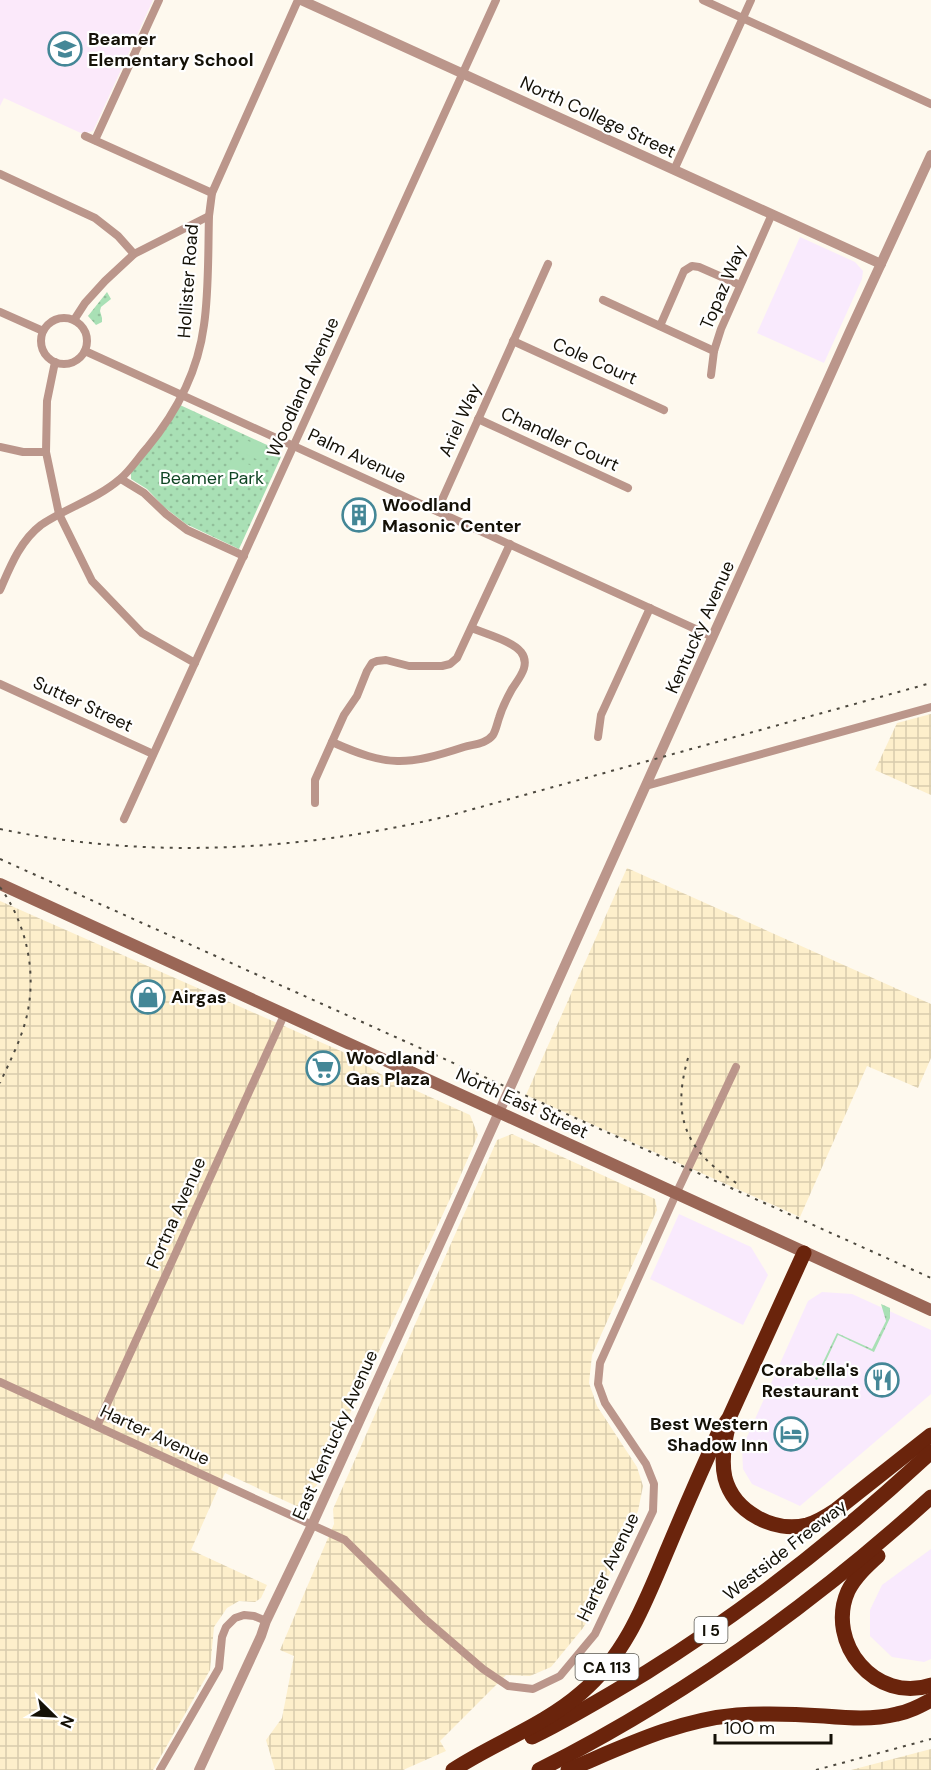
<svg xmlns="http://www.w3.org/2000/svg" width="931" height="1770" font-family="'DM Sans',sans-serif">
  <defs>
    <pattern id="industrial-grid" width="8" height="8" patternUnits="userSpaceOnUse" patternTransform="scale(1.5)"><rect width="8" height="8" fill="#fdefcb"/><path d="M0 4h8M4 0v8" fill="none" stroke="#d8ccad"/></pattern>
    <pattern id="green-dots" width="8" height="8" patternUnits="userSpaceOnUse" patternTransform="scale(1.5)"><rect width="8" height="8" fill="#a9e0b5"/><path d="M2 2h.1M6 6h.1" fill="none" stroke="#91bf9a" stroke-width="1.8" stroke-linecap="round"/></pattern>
  </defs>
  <rect width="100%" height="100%" fill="#fef9ee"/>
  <g fill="#f9eafd">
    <path d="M 800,237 L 855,262 L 863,271 L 862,279 L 824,363 L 757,333 Z"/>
    <path d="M 679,1214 L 751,1247 L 768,1275 L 743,1325 L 650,1279 Z"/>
    <path d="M 822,1292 L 852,1294 L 931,1330 L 931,1394 L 800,1506 L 752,1484 L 743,1469 L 742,1448 L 808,1301 Z"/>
    <path d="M 931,1549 L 931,1659 L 924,1662 L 892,1657 L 870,1636 L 870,1610 L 882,1585 Z"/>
  </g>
  <g fill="url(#industrial-grid)">
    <path d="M 931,714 L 931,795 L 875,770 L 897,723 Z"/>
    <path d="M 627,868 L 931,1004 L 931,1058 L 918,1088 L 867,1066 L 800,1217 L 526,1095 Z"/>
    <path d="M 0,901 L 343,1052 L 386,1077 L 470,1115 L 478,1135 L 456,1186 L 305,1510 L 225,1473 L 191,1550 L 267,1585 L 261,1598 L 255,1602 L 239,1601 L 227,1608 L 214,1627 L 210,1670 L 153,1770 L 0,1770 Z"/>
    <path d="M 512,1134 L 655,1199 L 657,1210 L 592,1355 L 589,1383 L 597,1406 L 637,1467 L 643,1486 L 638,1511 L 594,1609 L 583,1628 L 551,1667 L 530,1676 L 506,1675 L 440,1741 L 446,1751 L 403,1770 L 275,1770 L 266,1740 L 282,1718 L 294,1656 L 280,1650 L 334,1524 L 333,1509 L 497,1140 Z"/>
    <path d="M 931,1749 L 931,1770 L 851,1770 Z"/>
  </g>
  <path fill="#fbe9fa" d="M 0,0 L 153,0 L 93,131 L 83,134 L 4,98 L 0,106 Z"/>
  <g fill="url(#green-dots)">
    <path d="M 107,292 L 111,299 L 101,307 L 100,311 L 102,318 L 102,322 L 96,325 L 88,316 Z"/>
    <path d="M 180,405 L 278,450 L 281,457 L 239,549 L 186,524 L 164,507 L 147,489 L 131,479 L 131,472 Z"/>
    <path d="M 881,1304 L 890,1308 L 890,1318 L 874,1352 L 838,1335 L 817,1380 L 815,1379 L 837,1333 L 872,1349 L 886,1321 Z"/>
  </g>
  <g fill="#a9e0b5">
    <path d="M 242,438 L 267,450 L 261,461 L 236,450 Z"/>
    <path d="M 233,457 L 258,469 L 252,480 L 227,469 Z"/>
  </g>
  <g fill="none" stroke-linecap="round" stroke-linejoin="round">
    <g stroke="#bb968b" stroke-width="8">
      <path d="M 703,0 L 931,104"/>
      <path d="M 85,136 L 212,193"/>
      <path d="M 95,140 L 159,0"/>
      <path d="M 674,170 L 751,0"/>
      <path d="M 0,174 L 95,218 L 118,236 L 134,254"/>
      <path d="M 603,300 L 714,351"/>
      <path d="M 0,312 L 43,331"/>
      <circle cx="64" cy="341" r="23"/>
      <path d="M 74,320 L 85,303 L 105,281 L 134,254 L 209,216 L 212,193 L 298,0"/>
      <path d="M 660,326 L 684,271 L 692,266 L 699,267 L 740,285"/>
      <path d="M 513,341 L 664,410"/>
      <path d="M 85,351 L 713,637"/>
      <path d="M 55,362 L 47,401 L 46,452 L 59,514 L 92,581 L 142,633 L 195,663"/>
      <path d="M 711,375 L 714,351 L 721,329 L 772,214"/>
      <path d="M 478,419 L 628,488"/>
      <path d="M 0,447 L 23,452 L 46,452"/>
      <path d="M 121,479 L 144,493 L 166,514 L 187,530 L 244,556"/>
      <path d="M 437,511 L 548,264"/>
      <path d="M 0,590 C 10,567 20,541 41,525 C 66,508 97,499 120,479 C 130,471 138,458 147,448 C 176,413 198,371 204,325 C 209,291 208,251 209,216"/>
      <path d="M 0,684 L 153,754"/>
      <path d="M 598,737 L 601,715 L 650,608"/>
      <path d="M 332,742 C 388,767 406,766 464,747 C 474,744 486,744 493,735 C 496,730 497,724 499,718 C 502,708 507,698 512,689 C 519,678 531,665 521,652 C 512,641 486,634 472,628"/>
      <path d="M 646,786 L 931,707"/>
      <path d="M 315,803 L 315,780 L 344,715 L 357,696 L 367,671 L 372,663 L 377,661 L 386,660 L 409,666 L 442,666 L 450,664 L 457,658 L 510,544"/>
      <path d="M 124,819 L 496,0"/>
      <path d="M 0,1382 L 345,1540 L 425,1619 L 483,1669 L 508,1686 L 533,1689 L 560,1676 L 595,1634 L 653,1511 L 654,1484 L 646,1464 L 605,1403 L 598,1384 L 600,1363 L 676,1194 L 736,1067"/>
      <path d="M 97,1426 L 285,1013"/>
      <path d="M 160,1770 L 219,1668 L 222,1637 L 226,1627 L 235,1618 L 244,1615 L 254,1616 L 266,1621"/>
    </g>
    <g stroke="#bb968b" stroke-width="10">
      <path d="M 301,0 L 881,264"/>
      <path d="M 199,1770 L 261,1636 L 266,1621 L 312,1525 L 447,1228 L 850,331 L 931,155"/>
    </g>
    <path stroke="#9a6656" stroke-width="12" d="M 0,884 L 931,1310"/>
    <g stroke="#6a240c" stroke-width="15">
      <path d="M 728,1427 C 724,1444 721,1461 725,1478 C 734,1512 774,1533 807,1525 C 818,1522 827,1516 836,1510 L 931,1435"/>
      <path d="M 878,1556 C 867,1566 855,1577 848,1591 C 825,1643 876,1704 931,1685"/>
      <path d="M 532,1737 C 571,1718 609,1695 647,1672 C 749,1608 843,1534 931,1452"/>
      <path d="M 453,1770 C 494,1743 543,1726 581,1693 C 627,1654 646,1600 669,1546 C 685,1508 701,1471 718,1434 L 729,1418 L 804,1253"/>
      <path d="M 539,1770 C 682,1698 813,1604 931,1497"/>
      <path d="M 568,1770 C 623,1747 677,1720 737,1715 C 766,1713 795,1714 824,1716 C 848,1718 873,1720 897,1714 C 909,1712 920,1706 931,1700"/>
    </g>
    <g stroke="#4d493f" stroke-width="2" stroke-dasharray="3 6" stroke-linecap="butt">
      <path d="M 0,829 C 148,860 302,851 448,816 L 931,683"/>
      <path d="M 0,859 L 931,1278"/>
      <path d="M 0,887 C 28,926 38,977 25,1023 C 19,1044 9,1063 0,1083"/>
      <path d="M 688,1058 C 671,1117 686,1152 738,1184"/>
      <path d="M 816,1770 L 931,1739"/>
    </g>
  </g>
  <defs>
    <symbol id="school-ring" viewBox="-11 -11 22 22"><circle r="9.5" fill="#fff" stroke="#448797" stroke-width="1.5"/><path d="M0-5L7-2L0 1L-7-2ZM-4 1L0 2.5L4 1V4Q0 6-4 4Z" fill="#448797"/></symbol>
    <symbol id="building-ring" viewBox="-11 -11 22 22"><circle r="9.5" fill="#fff" stroke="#448797" stroke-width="1.5"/><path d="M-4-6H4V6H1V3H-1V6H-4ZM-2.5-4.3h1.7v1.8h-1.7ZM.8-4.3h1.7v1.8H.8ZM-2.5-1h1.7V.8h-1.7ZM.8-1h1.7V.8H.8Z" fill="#448797"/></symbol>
    <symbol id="shop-ring" viewBox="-11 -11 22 22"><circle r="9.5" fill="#fff" stroke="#448797" stroke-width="1.5"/><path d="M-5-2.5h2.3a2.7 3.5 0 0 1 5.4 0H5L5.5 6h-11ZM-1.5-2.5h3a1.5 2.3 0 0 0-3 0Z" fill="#448797"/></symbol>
    <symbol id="supermarket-ring" viewBox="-11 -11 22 22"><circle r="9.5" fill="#fff" stroke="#448797" stroke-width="1.5"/><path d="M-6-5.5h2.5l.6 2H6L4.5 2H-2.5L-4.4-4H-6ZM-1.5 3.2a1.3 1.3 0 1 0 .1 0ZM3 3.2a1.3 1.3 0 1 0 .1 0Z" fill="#448797"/></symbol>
    <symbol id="restaurant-ring" viewBox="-11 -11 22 22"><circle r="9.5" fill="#fff" stroke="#448797" stroke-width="1.5"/><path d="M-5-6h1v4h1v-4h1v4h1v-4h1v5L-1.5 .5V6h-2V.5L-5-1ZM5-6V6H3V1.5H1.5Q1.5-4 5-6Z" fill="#448797"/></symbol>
    <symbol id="hotel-ring" viewBox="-11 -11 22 22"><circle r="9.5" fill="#fff" stroke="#448797" stroke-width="1.5"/><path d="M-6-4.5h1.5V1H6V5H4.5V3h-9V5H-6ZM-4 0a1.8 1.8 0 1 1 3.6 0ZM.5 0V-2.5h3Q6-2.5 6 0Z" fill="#448797"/></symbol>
  </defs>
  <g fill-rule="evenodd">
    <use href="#school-ring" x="46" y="30" width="38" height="38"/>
    <use href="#building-ring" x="340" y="496" width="38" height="38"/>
    <use href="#shop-ring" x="129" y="978" width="38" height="38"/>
    <use href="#supermarket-ring" x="304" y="1049" width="38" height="38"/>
    <use href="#restaurant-ring" x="863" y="1361" width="38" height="38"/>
    <use href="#hotel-ring" x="772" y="1415" width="38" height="38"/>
  </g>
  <g text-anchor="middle" stroke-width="4.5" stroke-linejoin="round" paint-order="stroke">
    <g fill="#fff" stroke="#5a5851" stroke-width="1.5">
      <rect x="694.5" y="1617" width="33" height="26" rx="4.5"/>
      <rect x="575.5" y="1654" width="63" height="26" rx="4.5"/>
    </g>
    <g font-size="16" font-weight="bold" fill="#141107">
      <text x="711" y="1636">I 5</text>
      <text x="607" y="1673">CA 113</text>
    </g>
    <g font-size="18" font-weight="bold" fill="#141107" stroke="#fff" text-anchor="start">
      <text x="88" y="45">Beamer<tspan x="88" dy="21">Elementary School</tspan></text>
      <text x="382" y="511">Woodland<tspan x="382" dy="21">Masonic Center</tspan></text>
      <text x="171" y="1003">Airgas</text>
      <text x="346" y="1064">Woodland<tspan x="346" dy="21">Gas Plaza</tspan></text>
      <text x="859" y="1376" text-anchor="end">Corabella's<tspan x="859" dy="21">Restaurant</tspan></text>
      <text x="768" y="1430" text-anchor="end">Best Western<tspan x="768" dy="21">Shadow Inn</tspan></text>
    </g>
    <g font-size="18" fill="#141107" stroke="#fff">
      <text transform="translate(598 117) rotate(25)" y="6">North College Street</text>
      <text transform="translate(188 281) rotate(-86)" y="6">Hollister Road</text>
      <text transform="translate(723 287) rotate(-67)" y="6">Topaz Way</text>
      <text transform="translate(595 361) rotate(24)" y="6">Cole Court</text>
      <text transform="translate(303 387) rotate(-66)" y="6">Woodland Avenue</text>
      <text transform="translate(460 420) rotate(-66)" y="6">Ariel Way</text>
      <text transform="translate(560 439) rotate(25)" y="6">Chandler Court</text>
      <text transform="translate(357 456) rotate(25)" y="6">Palm Avenue</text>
      <text transform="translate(700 627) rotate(-66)" y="6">Kentucky Avenue</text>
      <text transform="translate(83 704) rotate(25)" y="6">Sutter Street</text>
      <text transform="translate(522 1103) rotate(25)" y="6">North East Street</text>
      <text transform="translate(176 1213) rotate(-66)" y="6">Fortna Avenue</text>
      <text transform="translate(155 1435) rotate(25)" y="6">Harter Avenue</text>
      <text transform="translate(335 1435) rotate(-66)" y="6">East Kentucky Avenue</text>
      <text transform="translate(785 1550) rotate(-38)" y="6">Westside Freeway</text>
      <text transform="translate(608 1567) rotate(-64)" y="6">Harter Avenue</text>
    </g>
    <g font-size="18" fill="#0f4523" stroke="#fff">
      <text x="212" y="484">Beamer Park</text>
    </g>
  </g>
  <g transform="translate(54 1716) rotate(114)" stroke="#ffffff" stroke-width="4.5" paint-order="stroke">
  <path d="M0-4.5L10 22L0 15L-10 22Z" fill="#141107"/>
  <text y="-9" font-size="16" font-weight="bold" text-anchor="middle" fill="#141107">N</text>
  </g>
  <path d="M715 1734v9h116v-9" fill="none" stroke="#141107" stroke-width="3"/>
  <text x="724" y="1734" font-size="18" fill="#141107" stroke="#ffffff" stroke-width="4.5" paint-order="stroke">100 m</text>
</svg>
